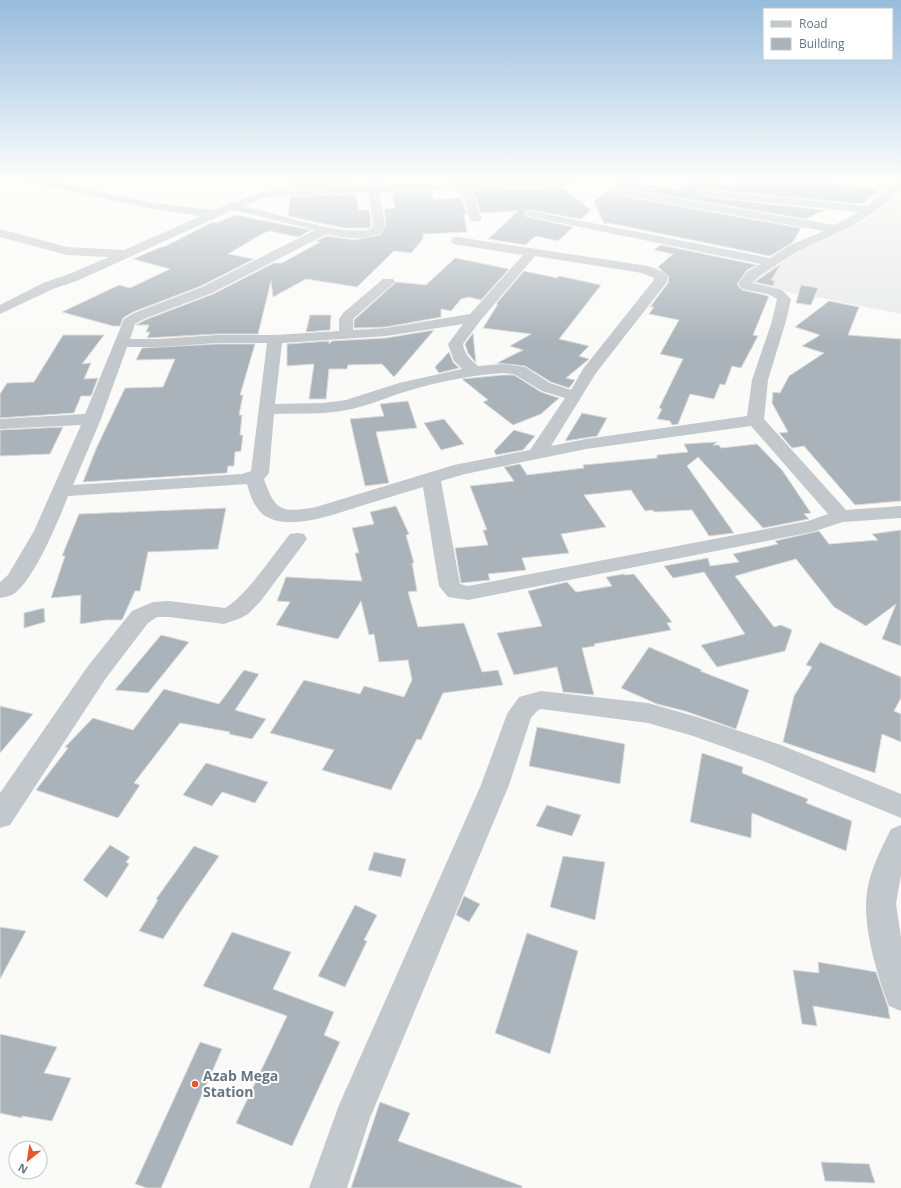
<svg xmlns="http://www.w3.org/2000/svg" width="901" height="1188" font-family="'Open Sans',sans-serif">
  <rect width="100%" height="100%" fill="#fafaf8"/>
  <path fill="#e8e9e9" d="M 901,189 L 901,314 L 821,298 L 750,285 L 755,279 L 804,248 L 865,221 Z"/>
  <g fill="#aab3b9" stroke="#dcdcda">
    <path d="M 292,177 L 354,177 L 354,185 L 291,188 Z"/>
    <path d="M 746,177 L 758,177 L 769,180 L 773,177 L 793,177 L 878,190 L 862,204 L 706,189 L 700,192 L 706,197 L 824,210 L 806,219 L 616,187 L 610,190 L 616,195 L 801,228 L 793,242 L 770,256 L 609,223 L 604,224 L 594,201 L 623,180 L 676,190 L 694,179 L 730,186 Z"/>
    <path d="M 563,188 L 591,210 L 581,219 L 531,210 L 526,211 L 524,214 L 527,217 L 573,227 L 558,241 L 536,236 L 525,245 L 488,239 L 518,211 L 481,213 L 473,190 Z"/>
    <path d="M 431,192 L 434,199 L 461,198 L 467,214 L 464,214 L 467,232 L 423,234 L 423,239 L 411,253 L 394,251 L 357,287 L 306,279 L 273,297 L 271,281 L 258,334 L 217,334 L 147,338 L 150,332 L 146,332 L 149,325 L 136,325 L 145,320 L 213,294 L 274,263 L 282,263 L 320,242 L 316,241 L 327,236 L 354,240 L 380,235 L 386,224 L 384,209 L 395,208 L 392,193 Z"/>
    <path d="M 353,194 L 353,196 L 356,195 L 358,210 L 369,210 L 371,224 L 370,228 L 344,228 L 288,216 L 290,197 Z"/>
    <path d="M 235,215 L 311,230 L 298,237 L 269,231 L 262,234 L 228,254 L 254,259 L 201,286 L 133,312 L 123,318 L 120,326 L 113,326 L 62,312 L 119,285 L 130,288 L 170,269 L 133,259 L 161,247 L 164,247 L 213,222 L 216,223 Z"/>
    <path d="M 661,245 L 757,265 L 747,270 L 737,284 L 742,290 L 769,296 L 753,335 L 758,336 L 741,368 L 732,366 L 725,385 L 720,384 L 714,399 L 690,394 L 678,424 L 672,425 L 670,421 L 657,419 L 662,409 L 659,408 L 683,359 L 660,354 L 679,320 L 649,314 L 654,307 L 650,307 L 668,283 L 669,277 L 658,267 L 673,254 L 654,250 Z"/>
    <path d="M 455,258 L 509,269 L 481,300 L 469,297 L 461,299 L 451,311 L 441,309 L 441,317 L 386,327 L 354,328 L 354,320 L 396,282 L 426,285 Z"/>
    <path d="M 781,264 L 771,280 L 775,281 L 773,286 L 755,282 Z"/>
    <path d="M 524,271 L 557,278 L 559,276 L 601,285 L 559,339 L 589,346 L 579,356 L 589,359 L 566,378 L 575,380 L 569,388 L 551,382 L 525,366 L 497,363 L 523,350 L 510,346 L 531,334 L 483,328 L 498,304 L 496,304 Z"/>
    <path d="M 801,285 L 818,288 L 811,305 L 796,303 Z"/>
    <path d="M 829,301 L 859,307 L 848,335 L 901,339 L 901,501 L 855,505 L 804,446 L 792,448 L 779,433 L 788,432 L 772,403 L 773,392 L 780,393 L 789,376 L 824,353 L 802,346 L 820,335 L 795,327 Z"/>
    <path d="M 310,315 L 331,315 L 330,330 L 306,332 Z"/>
    <path d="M 434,330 L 394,377 L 382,364 L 348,365 L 347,369 L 329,369 L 326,399 L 309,399 L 314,364 L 287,366 L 287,344 L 329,341 L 329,344 L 332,341 L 386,338 Z"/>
    <path d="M 473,333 L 475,354 L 476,363 L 468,353 L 465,344 Z"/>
    <path d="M 63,335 L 104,335 L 82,364 L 91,363 L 84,379 L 98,378 L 91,396 L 81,396 L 74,413 L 0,418 L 0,394 L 7,383 L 34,382 Z"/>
    <path d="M 217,344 L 255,344 L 240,395 L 243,395 L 239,415 L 242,415 L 240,435 L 243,435 L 241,451 L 235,452 L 234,466 L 228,466 L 227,473 L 83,482 L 96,449 L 125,388 L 163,387 L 175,359 L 136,360 L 142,348 Z"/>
    <path d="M 449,352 L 453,362 L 459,368 L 439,373 L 435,367 Z"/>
    <path d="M 503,375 L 514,375 L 541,392 L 559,398 L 541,414 L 513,425 L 483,402 L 488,400 L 462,379 Z"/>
    <path d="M 408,401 L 417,428 L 376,432 L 389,483 L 365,486 L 350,419 L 384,416 L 380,404 Z"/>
    <path d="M 582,413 L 607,418 L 597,436 L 565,441 Z"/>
    <path d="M 444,419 L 464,444 L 441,450 L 424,423 Z"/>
    <path d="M 63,427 L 50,454 L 0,456 L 0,430 Z"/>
    <path d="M 514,430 L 535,436 L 523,450 L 496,455 L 494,451 Z"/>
    <path d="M 717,442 L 713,445 L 719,445 L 721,448 L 757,444 L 782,470 L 811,513 L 804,514 L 809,519 L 763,528 L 698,457 L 687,466 L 734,533 L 709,536 L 692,510 L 655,512 L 652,510 L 645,511 L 631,490 L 584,495 L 606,527 L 561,534 L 569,553 L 522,558 L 526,570 L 488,574 L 490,580 L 461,583 L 455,548 L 488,545 L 483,530 L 487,530 L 470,486 L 514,481 L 504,467 L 520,464 L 527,475 L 584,468 L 583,465 L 657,458 L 657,455 L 688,452 L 684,444 Z"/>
    <path d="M 396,506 L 409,534 L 406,535 L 414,563 L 412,563 L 417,591 L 408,592 L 418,627 L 464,623 L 482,672 L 498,670 L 503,685 L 443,693 L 421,740 L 417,739 L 391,790 L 322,770 L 334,750 L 270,733 L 304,680 L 360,694 L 364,686 L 404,697 L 412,680 L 408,660 L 379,662 L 374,634 L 369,635 L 361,601 L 338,639 L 276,625 L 290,602 L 277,601 L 286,577 L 362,581 L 355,553 L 359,553 L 352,528 L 374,524 L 370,512 Z"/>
    <path d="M 226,508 L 218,549 L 148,552 L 140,591 L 135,591 L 122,620 L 106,620 L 80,624 L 81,595 L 51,598 L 65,556 L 62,556 L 79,514 Z"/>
    <path d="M 901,530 L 901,646 L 882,639 L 896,604 L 866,626 L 834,607 L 796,559 L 735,576 L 774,627 L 781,625 L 792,630 L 785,651 L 717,667 L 701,645 L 745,634 L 704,572 L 673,578 L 664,566 L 708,558 L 710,566 L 739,562 L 733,554 L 778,544 L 775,541 L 819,531 L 829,544 L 878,540 L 872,534 Z"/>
    <path d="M 624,574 L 625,575 L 634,574 L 672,622 L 667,623 L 671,630 L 594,644 L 595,646 L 582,648 L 594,695 L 563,692 L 557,667 L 514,675 L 497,633 L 542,626 L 528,591 L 567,582 L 576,592 L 612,586 L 606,577 Z"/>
    <path d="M 44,608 L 45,622 L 24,628 L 24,613 Z"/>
    <path d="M 161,635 L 189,642 L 148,693 L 115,690 Z"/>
    <path d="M 820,642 L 901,677 L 901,698 L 894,711 L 901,714 L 901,742 L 882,734 L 875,773 L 783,742 L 794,696 L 812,667 L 806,665 Z"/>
    <path d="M 649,647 L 702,670 L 700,671 L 749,690 L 736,729 L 685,711 L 657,704 L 621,688 Z"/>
    <path d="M 244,670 L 259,674 L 235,710 L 266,719 L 252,739 L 229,734 L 230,732 L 180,723 L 134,783 L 140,785 L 118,818 L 36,790 L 68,748 L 65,747 L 93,718 L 133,730 L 164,689 L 219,704 Z"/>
    <path d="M 0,706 L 33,714 L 0,753 Z"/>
    <path d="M 537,727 L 625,744 L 620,784 L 529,766 Z"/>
    <path d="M 702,753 L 743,767 L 742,773 L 808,799 L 806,803 L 852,821 L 846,851 L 752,813 L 751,838 L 690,822 Z"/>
    <path d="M 206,763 L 268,782 L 255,803 L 222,792 L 212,806 L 183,795 Z"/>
    <path d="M 547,805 L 581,815 L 572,836 L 536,826 Z"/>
    <path d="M 110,845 L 130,857 L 126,862 L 129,864 L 107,898 L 83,880 Z"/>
    <path d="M 194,846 L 219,856 L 181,911 L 163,939 L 139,931 L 158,900 L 156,899 Z"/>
    <path d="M 374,852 L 406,859 L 401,877 L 368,870 Z"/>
    <path d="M 563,856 L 605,862 L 595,920 L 550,907 Z"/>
    <path d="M 464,896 L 480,904 L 469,922 L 456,915 Z"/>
    <path d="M 355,905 L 377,915 L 364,940 L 367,941 L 345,987 L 318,976 Z"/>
    <path d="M 0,927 L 26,931 L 0,979 Z"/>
    <path d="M 232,932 L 291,952 L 273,989 L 334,1012 L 324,1035 L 340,1042 L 292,1146 L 236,1123 L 287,1016 L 203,986 Z"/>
    <path d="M 527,933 L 578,951 L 550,1054 L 495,1033 Z"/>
    <path d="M 818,962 L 876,972 L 888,1007 L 890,1019 L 813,1006 L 817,1026 L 802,1024 L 793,970 L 819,973 Z"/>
    <path d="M 0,1034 L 57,1047 L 44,1073 L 71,1078 L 52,1121 L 22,1116 L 22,1118 L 0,1113 Z"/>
    <path d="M 200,1042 L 222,1049 L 161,1188 L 147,1188 L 135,1184 Z"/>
    <path d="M 380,1102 L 410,1113 L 398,1141 L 522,1186 L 522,1188 L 351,1188 Z"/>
    <path d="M 821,1162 L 869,1164 L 875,1183 L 825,1181 Z"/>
  </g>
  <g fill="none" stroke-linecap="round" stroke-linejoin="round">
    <g fill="#c3c8cc" fill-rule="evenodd">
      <path d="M 14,177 L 33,177 L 153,203 L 213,210 L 265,191 L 368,186 L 370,177 L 380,177 L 379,185 L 565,180 L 568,179 L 569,177 L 579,177 L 577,183 L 566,186 L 471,189 L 482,219 L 480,221 L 472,221 L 470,219 L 460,189 L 379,192 L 385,224 L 380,234 C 361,240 347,239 327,234 L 212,293 L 144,319 L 135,324 L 130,339 L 159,339 L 217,335 L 275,335 L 339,331 L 339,319 L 343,313 L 383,279 L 393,279 L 395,282 L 353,319 L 353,330 L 386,328 L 470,314 L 523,255 L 453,244 L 451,241 L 453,238 L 457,237 L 642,265 C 651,267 662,269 668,277 L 667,282 L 596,373 L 551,446 L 586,439 L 747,416 L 752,380 L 772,321 L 777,299 L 768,294 L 742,289 L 738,283 L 748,271 L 761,264 L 531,217 L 527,216 L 525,214 L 527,212 L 531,211 L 770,258 L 788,246 L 824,231 L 616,194 L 611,191 L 616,188 L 835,225 L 859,212 L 706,196 L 701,193 L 706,190 L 867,206 L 896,182 L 879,180 L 874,177 L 901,177 L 901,189 L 874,212 L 852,226 L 796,252 L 758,277 L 752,283 L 782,290 L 791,299 L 786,321 L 768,380 L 764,419 L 846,510 L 901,506 L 901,518 L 843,522 L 812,532 L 468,600 L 448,597 L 439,586 L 423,487 C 403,493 384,499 364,505 C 337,513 292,532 265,516 C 255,509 250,496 247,484 L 68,496 C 59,520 34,579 15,593 C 11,596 5,597 0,598 L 0,582 L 8,575 L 34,531 L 81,425 L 0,429 L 0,419 L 85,414 L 124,319 L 134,313 L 202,287 L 315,230 L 233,210 L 79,280 L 53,289 L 0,314 L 0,305 L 43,283 L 69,274 L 109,257 L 67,255 L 0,237 L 0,229 L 67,247 L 124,250 L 201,216 L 153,209 L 19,180 ZM 368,192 L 373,224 L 371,229 C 344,237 273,213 244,206 L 267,197 ZM 535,256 L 642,273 L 654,278 L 653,281 L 583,369 L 571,390 L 550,383 L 525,367 L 503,364 L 478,366 C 471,360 464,354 463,344 L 480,321 ZM 463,324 L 448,344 L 454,361 L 462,369 L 399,383 L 346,400 L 323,403 L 275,404 L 282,343 L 386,336 ZM 217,343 L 267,343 L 251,471 L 242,474 L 73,485 L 101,419 L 127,347 L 159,347 ZM 503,373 L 514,374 L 542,391 L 565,398 L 530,450 L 454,465 L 316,507 C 282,513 275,512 264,479 L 269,473 L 274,414 C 298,413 323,415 347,410 C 369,406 389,396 411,390 C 441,381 472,375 503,373 ZM 751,426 L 828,514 L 808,521 L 468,586 L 460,584 L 441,481 L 465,474 L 586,449 Z"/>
      <path d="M 297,533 L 304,534 L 307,539 L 260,602 L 248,614 L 241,618 L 224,624 L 169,617 L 157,617 L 148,623 L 106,678 L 10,825 L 0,828 L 0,793 L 88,666 L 132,611 L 153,602 L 169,601 L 225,608 C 247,595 273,555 290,534 Z"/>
      <path d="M 541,691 L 648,703 L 697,717 L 781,745 L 901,794 L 901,818 L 763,761 L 693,736 L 648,723 L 541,709 L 537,711 L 531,718 L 509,785 L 370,1118 L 347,1188 L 309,1188 L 339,1105 L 481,785 L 507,714 L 519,697 Z"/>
      <path d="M 901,825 L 901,875 L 896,904 L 901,937 L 901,1011 L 889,1006 C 877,975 862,925 867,892 C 870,870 881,849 891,829 Z"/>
    </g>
  </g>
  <linearGradient id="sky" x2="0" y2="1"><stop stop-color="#96bcdc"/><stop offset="0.52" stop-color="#fdfdfc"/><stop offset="1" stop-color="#fdfdfc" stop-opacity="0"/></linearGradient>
  <rect width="901" height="343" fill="url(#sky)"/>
  <circle fill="#e4572e" stroke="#fff" stroke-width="1.5" cx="195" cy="1084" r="4"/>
  <g text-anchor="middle" stroke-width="4" stroke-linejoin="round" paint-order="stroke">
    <g font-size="14" font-weight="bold" fill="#657683" stroke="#fff" text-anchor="start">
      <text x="203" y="1081">Azab Mega<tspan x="203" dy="16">Station</tspan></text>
    </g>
  </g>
  <rect x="763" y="8" width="130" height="52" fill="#ffffff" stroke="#c1c8cd"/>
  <rect x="771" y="21" width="20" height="6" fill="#c3c8cc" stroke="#c1c8cd"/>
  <text x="799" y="28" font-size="12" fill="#657683">Road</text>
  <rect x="771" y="38" width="20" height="12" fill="#aab3b9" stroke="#c1c8cd"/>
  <text x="799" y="48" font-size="12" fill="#657683">Building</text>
  <g transform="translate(28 1160) rotate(210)"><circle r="19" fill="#ffffff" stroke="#c1c8cd"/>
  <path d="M0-3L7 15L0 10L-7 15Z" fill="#e4572e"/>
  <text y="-6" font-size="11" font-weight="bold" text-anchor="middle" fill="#657683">N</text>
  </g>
</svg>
